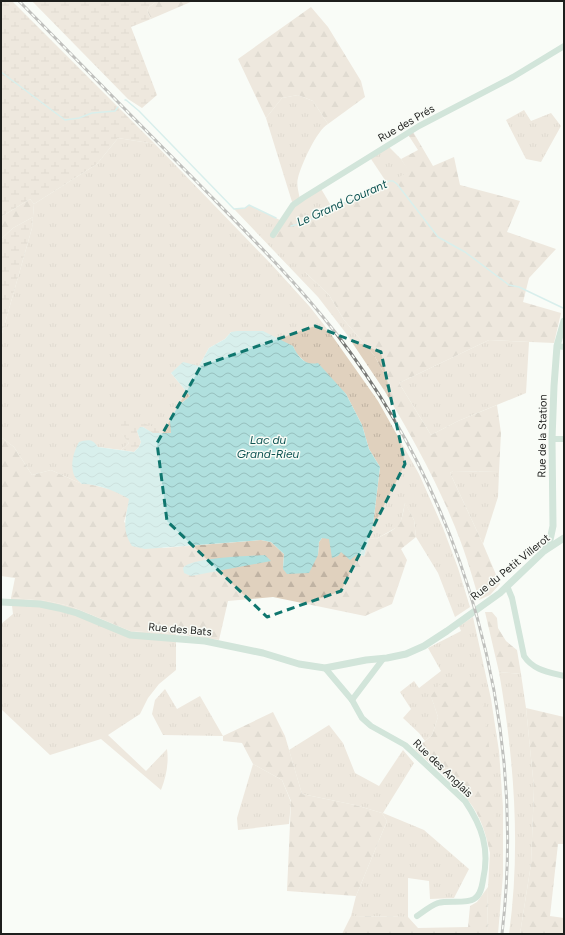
<svg xmlns="http://www.w3.org/2000/svg" width="565" height="935" font-family="Figtree,sans-serif">
  <defs>
    <pattern id="grass-tufts" width="24" height="20" patternUnits="userSpaceOnUse"><rect width="24" height="20" fill="#e0d1be"/><path d="M3 7l-1-3M5 7V3M7 7l1-3M15 17l-1-3M17 17v-4M19 17l1-3" fill="none" stroke="#c0b3a3"/></pattern>
    <pattern id="forest-firs" width="22" height="20" patternUnits="userSpaceOnUse"><rect width="22" height="20" fill="#e0d1be"/><path d="M5 1l3.5 6h-7zM16 11l3.5 6h-7z" fill="#c0b3a3"/></pattern>
    <pattern id="wetland-marsh" width="20" height="14" patternUnits="userSpaceOnUse"><rect width="20" height="14" fill="#e0d1be"/><path d="M1 5h8M5 5V1M11 12h8M15 12V8" fill="none" stroke="#c0b3a3"/></pattern>
    <pattern id="water-waves" width="16" height="10" patternUnits="userSpaceOnUse"><rect width="16" height="10" fill="#b0e0de"/><path d="M0 5q4-4 8 0t8 0" fill="none" stroke="#97c0be"/></pattern>
  </defs>
  <rect width="100%" height="100%" fill="#f9fcf7"/>
  <g fill="url(#grass-tufts)">
    <path d="M 298,95 L 313,101 L 328,124 C 317,130 301,165 298,178 C 296,184 299,193 300,200 L 320,187 L 333,209 L 306,222 L 293,205 L 266,118 L 282,98 Z"/>
    <path d="M 524,110 L 531,121 L 551,113 L 561,126 L 541,162 L 526,159 L 506,120 Z"/>
    <path d="M 118,138 L 155,144 L 272,265 L 310,307 L 328,330 L 378,401 L 419,474 L 443,528 L 458,568 L 470,607 L 455,617 L 438,573 L 416,537 L 414,520 L 405,503 L 402,517 L 399,526 L 376,539 L 369,538 L 373,525 L 380,467 L 369,449 L 362,425 L 346,394 L 312,365 L 305,362 L 296,353 L 293,346 L 231,332 L 225,339 L 209,348 L 199,366 L 171,373 L 190,396 L 177,407 L 171,433 C 154,424 135,427 117,427 L 129,443 L 121,450 L 98,447 L 75,477 L 82,484 L 51,470 L 32,475 L 14,447 L 1,437 L 1,337 L 32,228 L 34,204 L 97,164 Z"/>
    <path d="M 387,145 L 401,159 L 410,172 L 393,181 L 387,183 L 369,156 Z"/>
    <path d="M 249,205 L 282,221 L 306,273 L 329,295 L 344,320 L 374,355 L 391,386 L 384,390 L 345,332 L 318,297 L 234,209 L 245,208 Z"/>
    <path d="M 489,340 L 529,342 L 526,393 L 458,421 L 431,435 L 399,383 Z"/>
    <path d="M 453,471 L 499,472 L 498,497 L 483,544 L 450,473 Z"/>
    <path d="M 11,598 L 47,601 L 70,606 L 130,631 L 176,634 L 176,670 L 159,684 L 148,698 L 140,714 L 108,735 L 146,771 L 167,749 C 169,764 166,777 161,790 L 101,739 L 50,755 L 1,709 L 1,624 L 13,614 Z"/>
    <path d="M 473,617 L 491,699 L 499,751 L 503,807 L 503,875 L 498,934 L 487,934 L 488,887 L 490,853 L 496,853 L 431,696 L 438,717 L 432,735 L 425,741 L 419,733 L 403,718 L 411,709 L 400,692 L 414,681 L 419,688 L 441,671 L 428,648 L 461,631 L 459,626 Z"/>
    <path d="M 499,672 L 521,674 L 526,708 L 534,788 L 531,864 L 520,934 L 509,934 C 521,847 514,758 499,672 Z"/>
    <path d="M 165,689 L 177,709 L 200,696 L 223,736 L 163,735 L 152,714 L 155,700 Z"/>
    <path d="M 329,725 L 343,743 L 355,773 L 379,786 L 403,750 L 414,763 L 383,813 L 424,830 L 469,869 L 454,898 L 430,899 L 429,881 L 408,878 L 408,917 L 351,916 L 356,896 L 387,821 L 382,813 L 355,805 L 302,794 L 289,750 Z"/>
    <path d="M 253,764 L 282,780 L 291,802 L 289,824 L 238,830 L 237,818 Z"/>
  </g>
  <g fill="url(#forest-firs)">
    <path d="M 157,1 L 193,1 L 151,19 L 147,11 L 149,7 Z"/>
    <path d="M 311,7 L 328,27 L 361,81 L 365,97 L 328,124 L 313,101 L 298,95 L 282,98 L 266,118 L 238,59 Z"/>
    <path d="M 412,130 L 433,166 L 454,157 L 460,185 L 520,201 L 507,232 L 556,249 L 529,278 L 523,302 L 561,313 L 554,343 L 489,340 L 399,383 L 431,435 L 458,421 L 497,405 L 501,433 L 499,472 L 453,471 L 450,473 L 483,544 L 500,584 L 490,595 L 479,600 C 474,582 469,565 463,548 C 443,492 414,440 384,390 L 391,386 L 374,355 L 344,320 L 329,295 L 277,245 L 273,235 L 296,203 L 306,222 L 409,172 L 401,159 L 418,150 L 407,133 Z"/>
    <path d="M 30,199 L 34,204 L 33,217 L 13,228 L 1,239 L 1,217 Z"/>
    <path d="M 1,437 L 14,447 L 32,475 L 51,470 L 82,484 L 89,484 L 113,490 L 130,499 L 124,522 L 163,548 L 261,540 L 271,542 L 284,554 L 283,569 L 318,555 L 319,542 L 322,538 L 329,538 L 341,552 L 364,556 L 369,538 L 376,539 C 399,527 401,528 405,502 L 414,520 L 416,537 L 401,549 L 407,560 L 392,604 L 365,616 L 273,597 L 228,601 L 219,640 L 176,634 L 130,631 L 70,606 L 47,601 L 11,598 L 15,578 L 1,576 Z"/>
    <path d="M 485,612 L 492,612 L 497,618 L 498,628 L 506,641 L 517,650 L 521,674 L 499,672 Z"/>
    <path d="M 456,679 L 479,680 C 488,738 498,795 496,853 L 490,853 C 487,839 483,824 476,812 C 465,791 433,766 415,750 L 432,735 L 438,717 L 431,696 L 439,685 Z"/>
    <path d="M 526,708 L 564,717 L 564,844 L 558,844 L 550,916 L 564,918 L 564,934 L 520,934 L 531,864 L 534,788 Z"/>
    <path d="M 273,712 L 285,736 L 302,794 L 355,805 L 382,813 L 387,821 L 356,896 L 287,891 L 291,801 L 282,780 L 253,764 L 242,743 L 223,741 L 223,736 Z"/>
    <path d="M 488,887 L 487,934 L 342,934 L 351,916 L 408,917 L 418,928 L 468,927 L 470,906 L 477,902 Z"/>
  </g>
  <g fill="url(#wetland-marsh)">
    <path d="M 1,1 L 12,1 L 155,144 L 118,138 L 97,164 L 34,204 L 30,199 L 1,217 Z"/>
    <path d="M 32,1 L 157,1 L 149,7 L 147,11 L 151,19 L 131,27 L 157,95 L 142,108 L 128,99 Z"/>
    <path d="M 33,217 L 32,228 L 1,337 L 1,239 L 13,228 Z"/>
    <path d="M 126,417 L 154,427 L 161,428 L 171,433 L 152,433 L 143,427 L 137,431 L 141,442 L 139,447 L 134,452 L 121,450 L 129,443 L 116,427 Z"/>
  </g>
  <g fill="url(#water-waves)">
    <path d="M 237,331 L 263,331 L 293,346 C 298,357 305,366 318,363 L 346,394 L 362,425 L 369,449 L 380,467 L 373,525 L 364,556 L 358,554 L 350,560 L 341,552 L 338,556 L 332,558 L 329,539 L 322,538 L 319,542 L 318,555 L 309,573 L 287,574 L 283,569 L 284,554 L 271,542 L 261,540 L 145,549 L 132,546 C 121,529 126,518 129,499 C 115,491 99,484 82,484 C 80,482 76,479 75,477 C 69,466 74,451 79,442 C 88,439 93,439 98,447 L 134,452 L 139,447 L 141,442 L 137,431 L 140,427 L 143,427 L 153,433 L 171,433 L 170,421 L 177,407 L 190,396 L 171,373 L 183,362 L 199,366 L 209,348 L 225,339 L 231,332 Z"/>
    <path d="M 265,555 L 271,561 L 191,576 L 184,573 L 183,568 C 191,557 250,556 265,555 Z"/>
  </g>
  <g fill="none" stroke-linecap="round" stroke-linejoin="round">
    <g stroke="#b0e0de" stroke-width="1.5">
      <path d="M 1,72 L 65,120 L 79,118 L 92,113 L 115,111 L 118,107"/>
      <path d="M 125,100 L 126,100 L 139,111 L 234,209 L 245,208 L 249,205 L 276,218"/>
      <path d="M 291,226 L 306,222 L 389,181 L 393,181 L 397,184 L 438,237 L 465,252 L 509,285 L 519,287 L 563,308"/>
    </g>
    <g stroke="#a2c9b5" stroke-width="6">
      <path d="M 273,235 L 293,205 L 303,198 L 419,126 L 513,77 L 564,46"/>
      <path d="M 557,346 L 564,347"/>
      <path d="M 552,439 L 564,439"/>
      <path d="M 507,586 L 512,598 L 524,656 C 533,670 548,672 564,676"/>
      <path d="M 325,668 L 352,700 L 362,718 L 371,726 L 405,745 L 465,801 C 482,826 490,849 483,880 C 482,886 481,895 474,899 C 466,904 448,900 438,903 C 430,906 423,912 417,916"/>
      <path d="M 352,700 L 383,659"/>
    </g>
    <g stroke="#a2c9b5" stroke-width="7">
      <path d="M 545,550 L 550,540 L 553,526 L 552,439 L 554,386 L 557,346 L 564,321"/>
      <path d="M 1,602 L 40,604 L 59,608 L 77,613 L 130,635 L 205,641 L 263,653 L 299,664 L 325,668 L 366,660 L 387,658 L 406,654 L 424,646 L 447,631 L 500,593 L 544,551 L 564,538"/>
    </g>
    <defs>
      <path id="rail" d="M 19,1 C 78,61 137,122 197,182 C 244,230 293,278 335,332 C 466,501 527,722 502,934"/>
    </defs>
    <use href="#rail" stroke="#787976" stroke-width="3"/>
    <use href="#rail" stroke="#f9fcf7" stroke-width="1.5" stroke-dasharray="4.5" stroke-linecap="butt"/>
  </g>
  <path d="M0 0H565V935H0ZM 315,326 L 381,352 L 405,464 L 341,591 L 267,617 L 167,521 L 157,443 L 201,366 Z" fill="#f9fcf7" fill-opacity=".55" fill-rule="evenodd"/>
  <path fill="none" stroke="#0f766e" stroke-width="3" stroke-dasharray="8 5" stroke-linejoin="round" d="M 315,326 L 381,352 L 405,464 L 341,591 L 267,617 L 167,521 L 157,443 L 201,366 Z"/>
  <g text-anchor="middle" stroke-width="3" stroke-linejoin="round" paint-order="stroke">
    <g font-size="11" fill="#1e1f1d" stroke="#f9fcf7">
      <text transform="translate(406 123) rotate(-30)" y="4">Rue des Prés</text>
      <text transform="translate(542 436) rotate(-89)" y="4">Rue de la Station</text>
      <text transform="translate(510 567) rotate(-39)" y="4">Rue du Petit Villerot</text>
      <text transform="translate(180 629) rotate(5)" y="4">Rue des Bats</text>
      <text transform="translate(443 768) rotate(44)" y="4">Rue des Anglais</text>
    </g>
    <g font-size="12" font-style="italic" fill="#0d5352" stroke="#f9fcf7">
      <text transform="translate(342 203) rotate(-24)" y="4">Le Grand Courant</text>
      <text x="268" y="444">Lac du<tspan x="268" dy="14">Grand-Rieu</tspan></text>
    </g>
  </g>
  <rect width="565" height="935" fill="none" stroke="#1e1f1d" stroke-width="4"/>
</svg>
